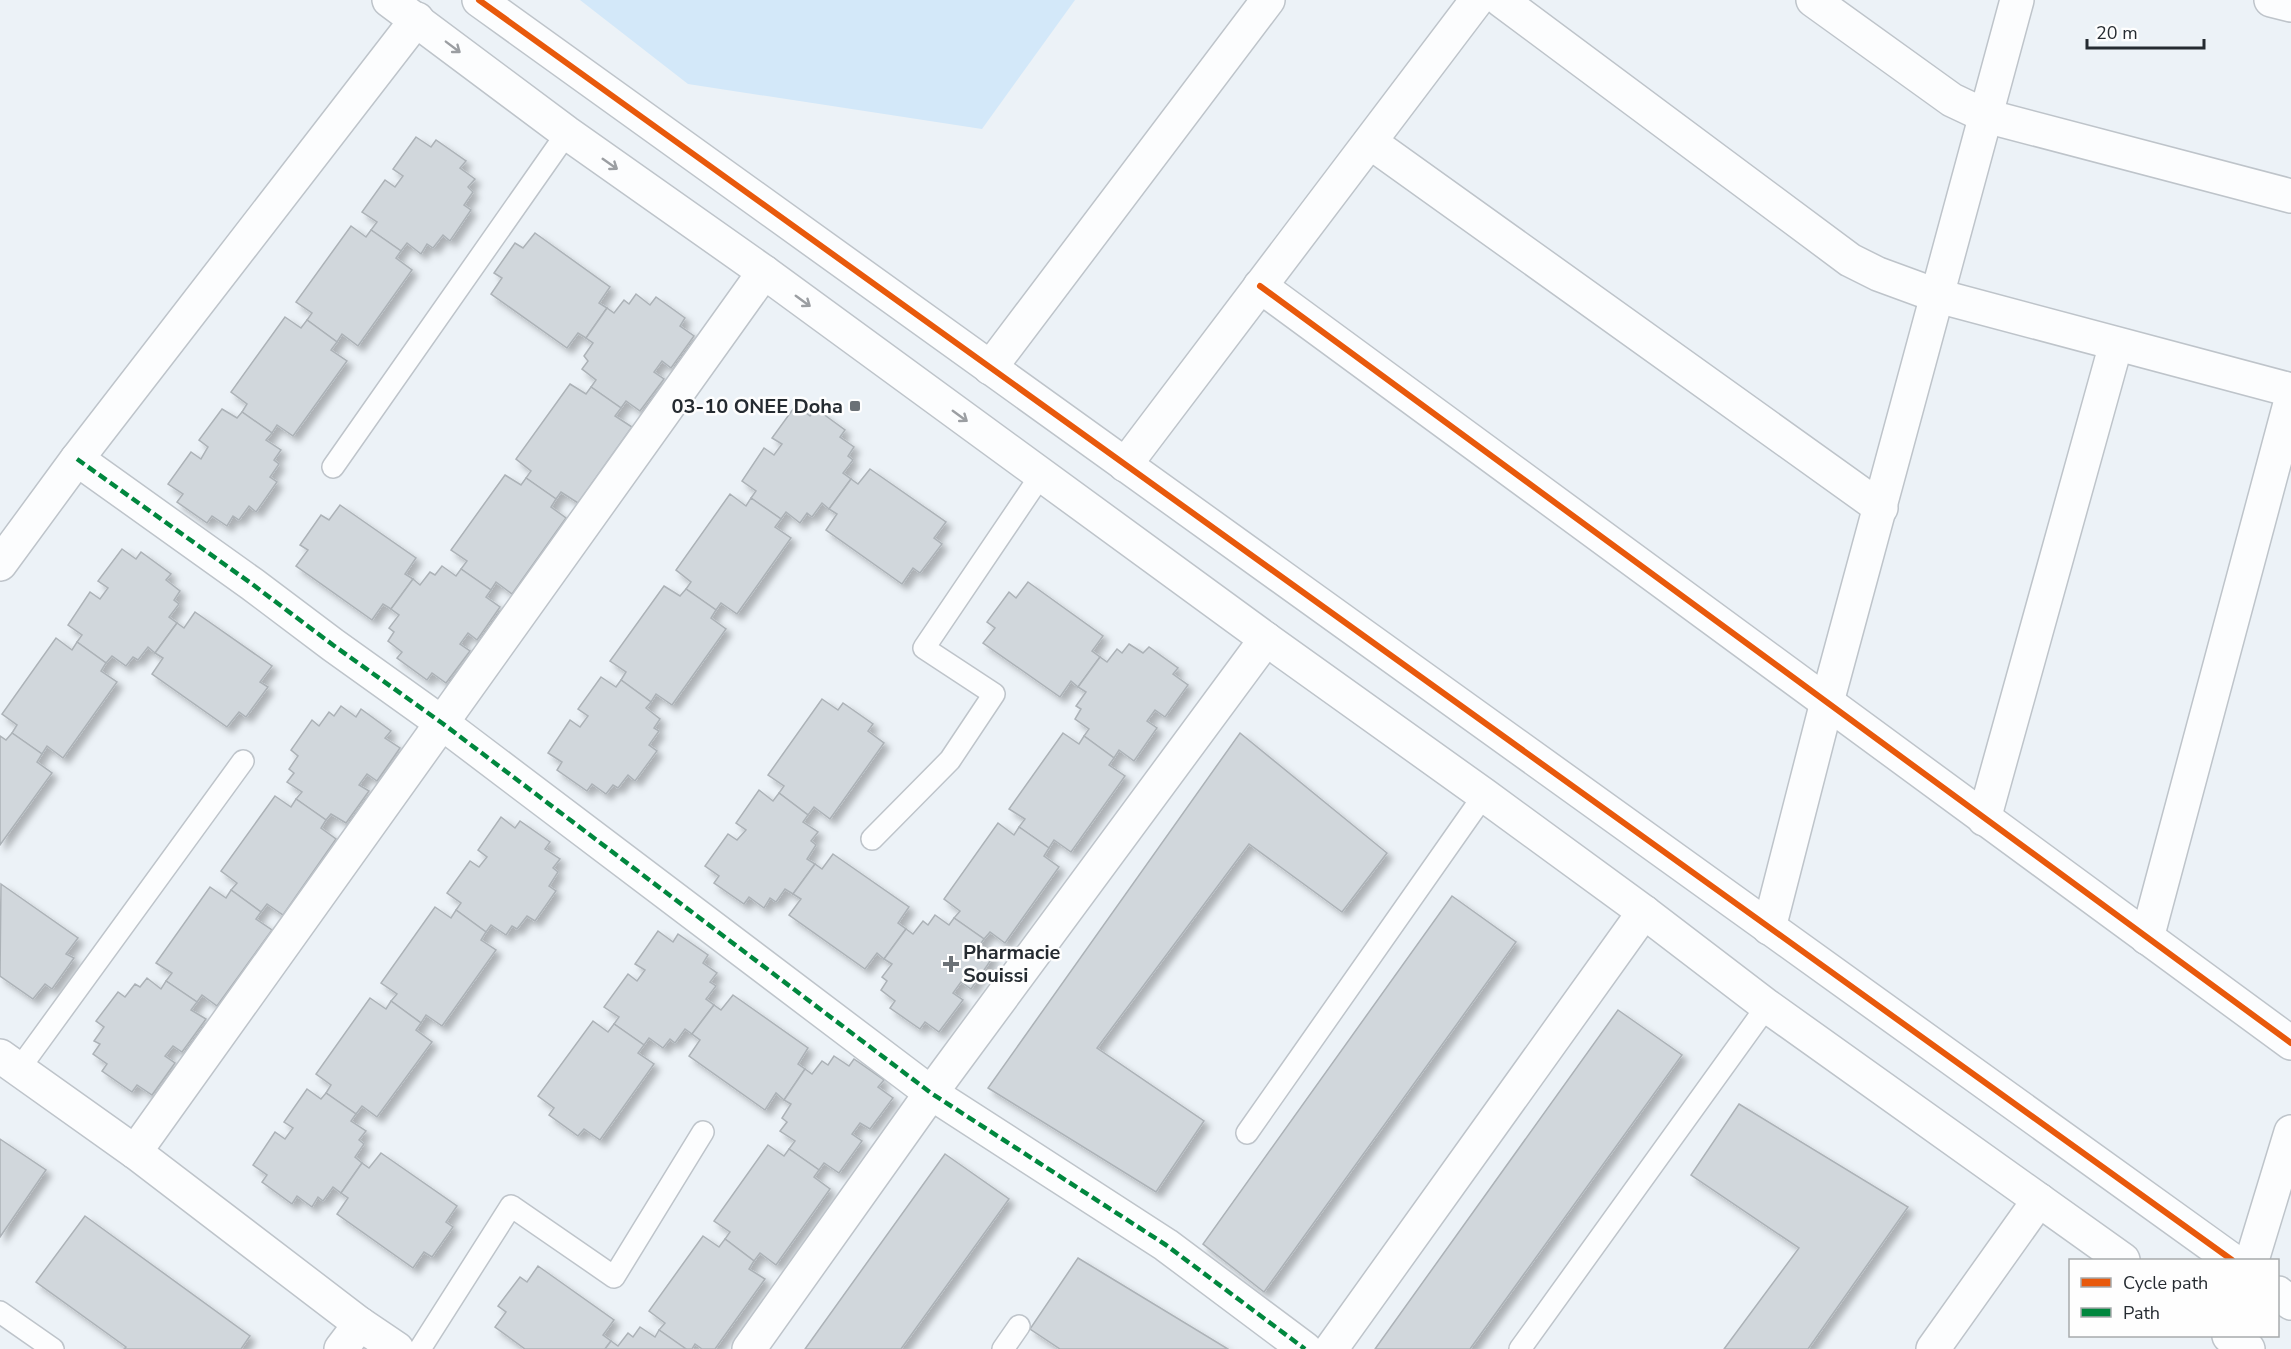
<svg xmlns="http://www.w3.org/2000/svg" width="2291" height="1349" font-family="'Nunito Sans',sans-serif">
  <defs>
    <filter id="shadow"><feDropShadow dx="5.5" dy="5.5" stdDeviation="3" flood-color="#0004"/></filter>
  </defs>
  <rect width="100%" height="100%" fill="#ecf2f7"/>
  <path fill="#d3e8f9" d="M 580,0 L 1075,0 L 982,129 L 688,84 Z"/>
  <g fill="#d1d7dc" stroke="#acb2b7" stroke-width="1.5" filter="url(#shadow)">
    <path d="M 416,137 L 431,147 L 436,140 L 466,161 L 460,168 L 475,179 L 468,187 L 473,192 L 464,205 L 471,210 L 450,241 L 443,235 L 433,248 L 427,244 L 421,254 L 407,243 L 401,251 L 371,230 L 377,222 L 362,212 L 385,180 L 395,187 L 403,176 L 393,169 Z"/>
    <path d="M 351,226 L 366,237 L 371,230 L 401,251 L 396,258 L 412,270 L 358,346 L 342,334 L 337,342 L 307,320 L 312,313 L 296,302 Z"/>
    <path d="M 535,233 L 610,287 L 599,303 L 607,308 L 586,338 L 578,333 L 567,348 L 491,294 L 502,278 L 494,273 L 515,243 L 523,248 Z"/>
    <path d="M 636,294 L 650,305 L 656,297 L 685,318 L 680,326 L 694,336 L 671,368 L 662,361 L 654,372 L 664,379 L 640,411 L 626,401 L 621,408 L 591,387 L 596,380 L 582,369 L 588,361 L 584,356 L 593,343 L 586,338 L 607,308 L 614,313 L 624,300 L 629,304 Z"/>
    <path d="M 285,317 L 301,328 L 307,320 L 337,342 L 331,350 L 347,361 L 293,436 L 277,425 L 272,433 L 242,412 L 247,404 L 231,392 Z"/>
    <path d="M 570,384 L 586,394 L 591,387 L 621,408 L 615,416 L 632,427 L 578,503 L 561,492 L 556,499 L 526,478 L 531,471 L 516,459 Z"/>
    <path d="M 796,405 L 810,416 L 815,408 L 845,430 L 840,437 L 854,447 L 848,456 L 853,460 L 843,473 L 851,479 L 829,509 L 822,503 L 812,517 L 807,513 L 800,523 L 786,512 L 781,519 L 751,498 L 756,491 L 742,481 L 764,448 L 774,455 L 782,444 L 772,438 Z"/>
    <path d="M 222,409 L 237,418 L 242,412 L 272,433 L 266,440 L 281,450 L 274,460 L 279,464 L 270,477 L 277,482 L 256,512 L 249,506 L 239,520 L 233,516 L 227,526 L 212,516 L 207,523 L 177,502 L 183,494 L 168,484 L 191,452 L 201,459 L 208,447 L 199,440 Z"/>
    <path d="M 870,469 L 946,522 L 934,538 L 942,544 L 920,573 L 913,568 L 902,584 L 826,530 L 837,514 L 829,509 L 851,479 L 858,484 Z"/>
    <path d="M 505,475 L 521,485 L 526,478 L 556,499 L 551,507 L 566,518 L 512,594 L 496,582 L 491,590 L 461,569 L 467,561 L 451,550 Z"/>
    <path d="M 730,494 L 746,506 L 751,498 L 781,519 L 775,527 L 791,538 L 737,614 L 721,603 L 716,610 L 686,589 L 691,582 L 676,570 Z"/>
    <path d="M 340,505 L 416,558 L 405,574 L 413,579 L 391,609 L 383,604 L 372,620 L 296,566 L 308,550 L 300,545 L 321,515 L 329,520 Z"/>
    <path d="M 122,549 L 136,559 L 141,552 L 171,574 L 166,580 L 180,591 L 174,600 L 179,604 L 169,617 L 177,623 L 155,653 L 148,647 L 138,660 L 133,657 L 126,666 L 112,656 L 106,663 L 77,642 L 82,635 L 68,625 L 90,592 L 100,599 L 108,588 L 98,581 Z"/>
    <path d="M 442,566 L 456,576 L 461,569 L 491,590 L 486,597 L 500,607 L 477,640 L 468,633 L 460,644 L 470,651 L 446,683 L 432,673 L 427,680 L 397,658 L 402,652 L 388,641 L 394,632 L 389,628 L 399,615 L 391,609 L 413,579 L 420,585 L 430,572 L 435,575 Z"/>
    <path d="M 1028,582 L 1103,636 L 1092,651 L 1100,657 L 1078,687 L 1071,681 L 1060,697 L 983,643 L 995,628 L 987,622 L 1009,592 L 1016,598 Z"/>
    <path d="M 664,586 L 680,596 L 686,589 L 716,610 L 711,618 L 726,629 L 672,705 L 656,694 L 651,702 L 621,680 L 626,672 L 610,661 Z"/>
    <path d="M 195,612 L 272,666 L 260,682 L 268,687 L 246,717 L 239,712 L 227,727 L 152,674 L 163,658 L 155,653 L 177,623 L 184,628 Z"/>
    <path d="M 56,638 L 72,650 L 77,642 L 106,663 L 101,671 L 117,682 L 63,758 L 47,746 L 42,754 L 12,733 L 17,725 L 2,714 Z"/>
    <path d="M 1129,644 L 1143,653 L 1149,647 L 1178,668 L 1173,674 L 1188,685 L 1165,717 L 1155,710 L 1147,721 L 1157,728 L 1134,761 L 1119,750 L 1114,758 L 1084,736 L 1089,729 L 1075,719 L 1081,709 L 1076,706 L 1086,692 L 1078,687 L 1100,657 L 1107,662 L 1117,649 L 1122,653 Z"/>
    <path d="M 601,677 L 616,687 L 621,680 L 651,702 L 646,708 L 660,719 L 654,728 L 659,731 L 649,745 L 657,751 L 635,781 L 628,775 L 618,788 L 613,785 L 606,794 L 592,784 L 587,791 L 557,770 L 562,762 L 548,753 L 570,720 L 580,727 L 588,716 L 578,709 Z"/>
    <path d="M 822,699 L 838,710 L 843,703 L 873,724 L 868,731 L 884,743 L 830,819 L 814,807 L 808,815 L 779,793 L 784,786 L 768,775 Z"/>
    <path d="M 341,706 L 356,717 L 361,709 L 391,731 L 385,738 L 400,748 L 377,781 L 367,774 L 359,785 L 369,791 L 346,823 L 331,814 L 326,820 L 296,799 L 302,792 L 287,782 L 294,773 L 289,769 L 298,756 L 291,750 L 312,720 L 319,726 L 329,712 L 334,716 Z"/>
    <path d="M 12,733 L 42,754 L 37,762 L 52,773 L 0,845 L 0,736 L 6,740 Z"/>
    <path d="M 1063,733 L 1079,744 L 1084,736 L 1114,758 L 1109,765 L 1125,776 L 1071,852 L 1054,840 L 1049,848 L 1019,827 L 1025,819 L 1009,809 Z"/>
    <path d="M 1240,733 L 1387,853 L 1342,912 L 1249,844 L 1097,1048 L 1204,1121 L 1156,1192 L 988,1088 Z"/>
    <path d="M 759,790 L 773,801 L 779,793 L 808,815 L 803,822 L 818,832 L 811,841 L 816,845 L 807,859 L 815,864 L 793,894 L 785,889 L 776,902 L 770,898 L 764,908 L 749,897 L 744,904 L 714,883 L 719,876 L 705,866 L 728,834 L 737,840 L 746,830 L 736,823 Z"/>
    <path d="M 275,796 L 291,807 L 296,799 L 326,820 L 321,828 L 336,839 L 283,915 L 267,904 L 261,912 L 231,890 L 237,883 L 221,871 Z"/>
    <path d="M 501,817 L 515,828 L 520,821 L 550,842 L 545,849 L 560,859 L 553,868 L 558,872 L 549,886 L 556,891 L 535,921 L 527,916 L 517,929 L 512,926 L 506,935 L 491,925 L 486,932 L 456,910 L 461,903 L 447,893 L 470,861 L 479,867 L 487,857 L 478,850 Z"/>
    <path d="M 998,823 L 1014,835 L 1019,827 L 1049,848 L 1044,856 L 1059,867 L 1005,943 L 990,932 L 984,939 L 954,918 L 960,911 L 944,899 Z"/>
    <path d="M 833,854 L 909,907 L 898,923 L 906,929 L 884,959 L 877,953 L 865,969 L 789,915 L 801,899 L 793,894 L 815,864 L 822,869 Z"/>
    <path d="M 1,884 L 78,938 L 66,954 L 74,958 L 52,989 L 45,984 L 33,999 L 0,976 Z"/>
    <path d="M 210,887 L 226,898 L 231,890 L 261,912 L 256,919 L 272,930 L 217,1006 L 202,995 L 197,1002 L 166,981 L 172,973 L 156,963 Z"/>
    <path d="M 1452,896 L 1516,942 L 1264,1292 L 1203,1244 Z"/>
    <path d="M 435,907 L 451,918 L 456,910 L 486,932 L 481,940 L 496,950 L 442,1026 L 426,1015 L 421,1023 L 391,1001 L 397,994 L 381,983 Z"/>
    <path d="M 935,915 L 949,925 L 954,918 L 984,939 L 979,946 L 993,957 L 971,989 L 961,982 L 953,993 L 963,1000 L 939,1032 L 925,1022 L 920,1029 L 890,1008 L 895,1001 L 881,990 L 887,981 L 882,977 L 892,964 L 884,959 L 906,929 L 913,934 L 923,921 L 928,925 Z"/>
    <path d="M 658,931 L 673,942 L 678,934 L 708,955 L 703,963 L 717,973 L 710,982 L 716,986 L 706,999 L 714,1005 L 692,1034 L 685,1029 L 675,1043 L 670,1039 L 663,1048 L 649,1038 L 644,1045 L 614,1024 L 619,1017 L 604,1007 L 628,974 L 637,981 L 645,970 L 635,964 Z"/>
    <path d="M 147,978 L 161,989 L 166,981 L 197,1002 L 191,1010 L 206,1019 L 182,1052 L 173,1046 L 165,1056 L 175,1063 L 152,1095 L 137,1085 L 132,1092 L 102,1071 L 107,1064 L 93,1054 L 100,1044 L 94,1041 L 104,1027 L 96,1021 L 118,992 L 125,997 L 135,984 L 140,987 Z"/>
    <path d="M 733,995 L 808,1048 L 798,1064 L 805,1069 L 784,1100 L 776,1093 L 765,1110 L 689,1056 L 700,1040 L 692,1034 L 714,1005 L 721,1010 Z"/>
    <path d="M 370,998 L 386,1009 L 391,1001 L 421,1023 L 416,1030 L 432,1042 L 377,1117 L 362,1106 L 356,1114 L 326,1093 L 331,1085 L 316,1074 Z"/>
    <path d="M 1618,1010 L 1682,1055 L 1470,1349 L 1375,1349 Z"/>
    <path d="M 593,1021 L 608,1032 L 614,1024 L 644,1045 L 638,1053 L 654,1064 L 600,1140 L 584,1129 L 578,1136 L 549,1115 L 554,1108 L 538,1096 Z"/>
    <path d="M 834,1056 L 849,1066 L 854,1059 L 884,1080 L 878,1087 L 893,1098 L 870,1129 L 860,1123 L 852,1134 L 862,1141 L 839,1173 L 824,1163 L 819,1170 L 789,1149 L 795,1141 L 780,1131 L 787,1122 L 782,1118 L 791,1104 L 784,1100 L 805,1069 L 812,1074 L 822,1061 L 828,1065 Z"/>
    <path d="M 307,1089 L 321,1099 L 326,1093 L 356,1114 L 351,1121 L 366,1131 L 359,1140 L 364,1144 L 355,1157 L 362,1163 L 341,1193 L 333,1187 L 323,1201 L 318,1197 L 312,1207 L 297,1196 L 292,1204 L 262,1182 L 267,1175 L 253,1165 L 275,1132 L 285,1139 L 293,1128 L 284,1122 Z"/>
    <path d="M 1739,1104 L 1908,1207 L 1808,1349 L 1724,1349 L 1799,1248 L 1691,1175 Z"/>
    <path d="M 0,1139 L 46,1170 L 0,1237 Z"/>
    <path d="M 768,1145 L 784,1156 L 789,1149 L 819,1170 L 814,1177 L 830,1189 L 776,1265 L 760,1253 L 754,1261 L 725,1239 L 730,1232 L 714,1221 Z"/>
    <path d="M 381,1153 L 457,1206 L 446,1222 L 453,1227 L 432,1257 L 424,1252 L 413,1268 L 337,1214 L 348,1198 L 341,1193 L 362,1163 L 369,1168 Z"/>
    <path d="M 945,1154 L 1009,1199 L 901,1349 L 805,1349 Z"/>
    <path d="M 85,1216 L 250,1336 L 241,1349 L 124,1349 L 126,1347 L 36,1282 Z"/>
    <path d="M 703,1236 L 719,1247 L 725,1239 L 754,1261 L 749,1269 L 765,1279 L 715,1349 L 702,1349 L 695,1344 L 692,1349 L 686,1349 L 659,1330 L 665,1323 L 649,1311 Z"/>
    <path d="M 1078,1258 L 1228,1349 L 1060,1349 L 1030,1329 Z"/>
    <path d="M 538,1266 L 614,1320 L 603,1335 L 611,1341 L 605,1349 L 525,1349 L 495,1327 L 506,1312 L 498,1306 L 520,1277 L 527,1282 Z"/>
    <path d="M 640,1327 L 655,1337 L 659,1330 L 686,1349 L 605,1349 L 611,1341 L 618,1346 L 628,1333 L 633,1337 Z"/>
  </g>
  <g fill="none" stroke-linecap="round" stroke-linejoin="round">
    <defs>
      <g id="lane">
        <path d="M 333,467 L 567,133"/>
        <path d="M 872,839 L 950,760 L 994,694 L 924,648 L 1041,475"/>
        <path d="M 19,1069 L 243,761"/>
        <path d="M 1247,1133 L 1484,795"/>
        <path d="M 0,1312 L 53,1349"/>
        <path d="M 420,1349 L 511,1206 L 614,1277 L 703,1132"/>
        <path d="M 1003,1349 L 1019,1326"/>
        <path d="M 1520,1349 L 1767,1006"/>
      </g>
      <g id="street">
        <path d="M 1501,0 L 1850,260 L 1878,274 L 1938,296 L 2291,390"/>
        <path d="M 1813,0 L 1952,100 L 1986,116 L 2291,196"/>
        <path d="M 2271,0 L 2291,5"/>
        <path d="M 1370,142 L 1881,508"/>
        <path d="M 1260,286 L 2291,1043"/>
        <path d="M 990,368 L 1268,0"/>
        <path d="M 77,459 L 252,584 L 333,645 L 442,723 L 931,1093 L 1166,1245 L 1305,1349"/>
        <path d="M 1125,465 L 1477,0"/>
        <path d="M 0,564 L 77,459 L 417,19"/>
        <path d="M 1984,819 L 2116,344"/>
        <path d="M 1769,928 L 1827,702 L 2017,0"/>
        <path d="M 2147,938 L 2291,400"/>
        <path d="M 0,1056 L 135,1152 L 360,1324 L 397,1349"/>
        <path d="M 135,1152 L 764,272"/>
        <path d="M 2252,1260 L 2291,1132"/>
        <path d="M 341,1349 L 360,1324"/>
        <path d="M 749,1349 L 931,1093 L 1266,639"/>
        <path d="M 1331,1349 L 1644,912"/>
        <path d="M 1933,1349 L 2039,1200"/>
      </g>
      <g id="secondary">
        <path d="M 389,0 L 567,133 L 764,272 L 1266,639 L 1484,795 L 1644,912 L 1767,1006 L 2123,1260"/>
        <path d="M 479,0 L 2232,1260"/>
        <path d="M 2278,1293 L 2291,1303"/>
        <path d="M 2229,1336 L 2248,1349"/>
      </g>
    </defs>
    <use href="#lane" stroke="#bec4ca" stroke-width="24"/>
    <use href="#street" stroke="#bec4ca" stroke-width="36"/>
    <use href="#secondary" stroke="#bec4ca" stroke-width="36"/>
    <use href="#lane" stroke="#fcfdfe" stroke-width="21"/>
    <use href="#street" stroke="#fcfdfe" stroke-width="33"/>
    <use href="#secondary" stroke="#fcfdfe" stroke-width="33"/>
    <path stroke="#00873e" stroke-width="4.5" stroke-dasharray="9 4.5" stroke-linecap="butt" d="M 77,459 L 252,584 L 333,645 L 442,723 L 931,1093 L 1166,1245 L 1305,1349"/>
    <defs>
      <g id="cycleway">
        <path d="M 479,0 L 2232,1260"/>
        <path d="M 1260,286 L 2291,1043"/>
      </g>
    </defs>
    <use href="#cycleway" stroke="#fefefe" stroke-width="10"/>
    <use href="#cycleway" stroke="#e8590c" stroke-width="6"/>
  </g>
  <defs><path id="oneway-shaft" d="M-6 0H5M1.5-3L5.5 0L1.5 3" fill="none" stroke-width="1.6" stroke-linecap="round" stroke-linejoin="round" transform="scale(1.5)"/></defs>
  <g stroke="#9b9ea2">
    <use href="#oneway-shaft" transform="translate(453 47) rotate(37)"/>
    <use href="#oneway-shaft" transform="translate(610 164) rotate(35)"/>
    <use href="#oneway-shaft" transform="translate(803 301) rotate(36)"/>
    <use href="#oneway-shaft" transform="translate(960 416) rotate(36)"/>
  </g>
  <g fill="#6b7176" stroke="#fefefe" stroke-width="2">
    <rect x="849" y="400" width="12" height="12" rx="3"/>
    <path d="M948 955h6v6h6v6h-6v6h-6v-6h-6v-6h6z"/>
  </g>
  <g text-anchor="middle" stroke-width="5" stroke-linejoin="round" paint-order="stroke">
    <g font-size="20" font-weight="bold" fill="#252b31" stroke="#fefefe" text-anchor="end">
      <text x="843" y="413">03-10 ONEE Doha</text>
      <text x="963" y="959" text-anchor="start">Pharmacie<tspan x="963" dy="23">Souissi</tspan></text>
    </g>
  </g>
  <rect x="2069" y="1259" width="210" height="78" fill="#fefefe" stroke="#a7aaac" stroke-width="1.5"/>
  <rect x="2081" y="1278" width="30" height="9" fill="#e8590c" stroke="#a7aaac" stroke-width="1.5"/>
  <text x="2123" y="1289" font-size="18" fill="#252b31">Cycle path</text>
  <rect x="2081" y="1308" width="30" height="9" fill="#00873e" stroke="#a7aaac" stroke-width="1.5"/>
  <text x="2123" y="1319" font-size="18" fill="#252b31">Path</text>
  <path d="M2087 39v9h117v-9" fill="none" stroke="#252b31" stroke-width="3"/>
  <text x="2096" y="39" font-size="18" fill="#252b31" stroke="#fefefe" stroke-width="4.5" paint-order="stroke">20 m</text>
</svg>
